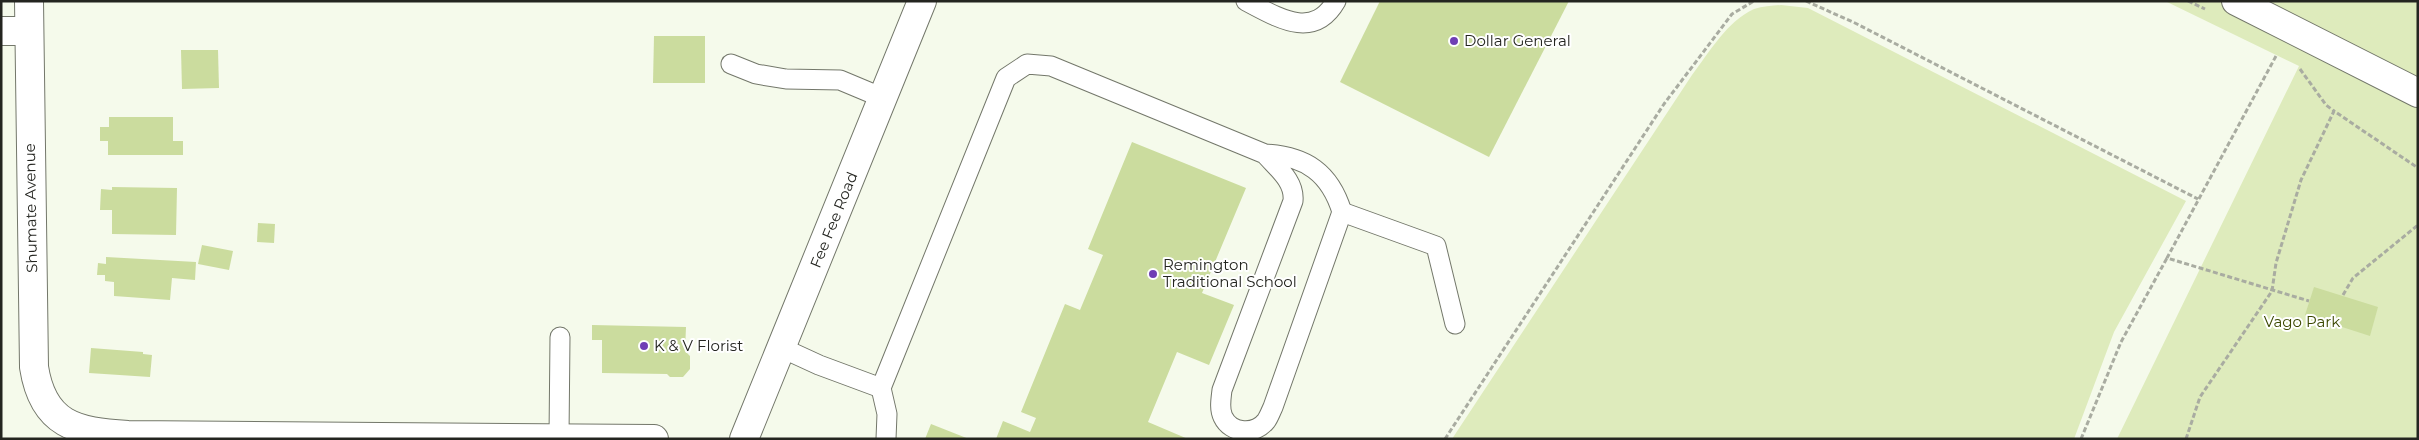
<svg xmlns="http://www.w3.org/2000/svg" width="2419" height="440" font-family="Montserrat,sans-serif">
  <rect width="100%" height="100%" fill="#f5faeb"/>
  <g fill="#deebbc">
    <path d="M 2165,1 L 2418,1 L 2418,439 L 2117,439 L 2299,66 Z"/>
    <path d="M 1781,5 L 1808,8 L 2186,201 L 2114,332 L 2074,439 L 1452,439 L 1692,75 C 1709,53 1727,21 1754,9 C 1763,6 1772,6 1781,5 Z"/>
  </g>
  <g fill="#cbdc9e">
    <path d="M 1380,1 L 1569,1 L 1489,157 L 1340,82 Z"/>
    <path d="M 654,36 L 705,36 L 705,83 L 653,83 Z"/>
    <path d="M 181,50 L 218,50 L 219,88 L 182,89 Z"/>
    <path d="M 109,117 L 173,117 L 173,141 L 183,141 L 183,155 L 108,155 L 108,141 L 100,141 L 100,127 L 109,127 Z"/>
    <path d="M 1132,142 L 1246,188 L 1202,293 L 1234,305 L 1209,365 L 1177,352 L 1148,422 L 1188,439 L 996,439 L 1003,421 L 1030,432 L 1036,418 L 1021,412 L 1065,304 L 1080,310 L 1103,255 L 1088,249 Z"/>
    <path d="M 112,187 L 177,188 L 176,235 L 112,234 L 112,210 L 100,210 L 101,189 L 112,190 Z"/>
    <path d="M 258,223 L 275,224 L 274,243 L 257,242 Z"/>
    <path d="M 202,245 L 233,251 L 229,270 L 198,264 Z"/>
    <path d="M 106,257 L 196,262 L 195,280 L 172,278 L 170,300 L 114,296 L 114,282 L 105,281 L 105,275 L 97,275 L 98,263 L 106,264 Z"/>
    <path d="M 2314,287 L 2378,307 L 2370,336 L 2305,315 Z"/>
    <path d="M 592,325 L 686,327 L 685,351 L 690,356 L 690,369 L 683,377 L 670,377 L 667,374 L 602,373 L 602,340 L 592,340 Z"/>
    <path d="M 91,348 L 143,352 L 143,354 L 152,355 L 150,377 L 89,373 Z"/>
    <path d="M 931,424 L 969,439 L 925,439 Z"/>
  </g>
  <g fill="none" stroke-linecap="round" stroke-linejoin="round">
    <defs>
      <g id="lane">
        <path d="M 1246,1 C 1277,17 1313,41 1336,1"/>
        <path d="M 731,64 L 756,74 L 786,79 L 840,80 L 883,98"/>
        <path d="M 1342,212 L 1436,246 L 1455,324"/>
        <path d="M 782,348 L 819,365 L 881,388"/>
        <path d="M 559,437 L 560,337"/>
        <path d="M 886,439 L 887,414 L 881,388 L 1006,78 L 1027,64 L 1051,66 L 1265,154 C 1306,156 1330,173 1342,212 L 1273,407 C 1271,411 1269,417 1266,421 C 1255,435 1231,434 1223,417 C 1219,409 1221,399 1222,390 L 1293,201 C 1295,181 1277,168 1265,154"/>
      </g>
      <g id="street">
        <path d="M 29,1 L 34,367 C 43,425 76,432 128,435 L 654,439"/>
        <path d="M 2236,1 L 2418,93"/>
        <path d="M 1,31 L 29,31"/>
      </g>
      <path id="secondary" d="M 744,439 L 922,1"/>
    </defs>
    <use href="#lane" stroke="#73776a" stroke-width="21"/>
    <use href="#street" stroke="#73776a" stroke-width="30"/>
    <use href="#secondary" stroke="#73776a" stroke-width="30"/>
    <g stroke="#a9aca1" stroke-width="3" stroke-dasharray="5 2.5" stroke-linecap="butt">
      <path d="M 1806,1 L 1855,23 L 2198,199"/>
      <path d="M 2188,1 L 2205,9"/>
      <path d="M 2276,56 L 2167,258 L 2309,301"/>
      <path d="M 2300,69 L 2326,105 L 2334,111"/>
      <path d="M 2343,295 L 2353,278 L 2418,225"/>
      <path d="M 1445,439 L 1664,104 L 1732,14 L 1754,1"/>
      <path d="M 2081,439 L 2121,342 L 2167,258"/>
      <path d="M 2186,439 L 2200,397 L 2272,291 L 2276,263 L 2301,180 L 2334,111 L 2418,168"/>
    </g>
    <use href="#lane" stroke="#fff" stroke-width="19"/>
    <use href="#street" stroke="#fff" stroke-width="28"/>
    <use href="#secondary" stroke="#fff" stroke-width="28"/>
  </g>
  <g fill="#6f3eb5" stroke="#fff" stroke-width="2">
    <circle cx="1454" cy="41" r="5"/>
    <circle cx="1153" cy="274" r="5"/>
    <circle cx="644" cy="346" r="5"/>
  </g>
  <g text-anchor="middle" stroke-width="4" stroke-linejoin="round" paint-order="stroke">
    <g font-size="15" fill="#242520" stroke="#fff" text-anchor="start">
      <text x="1464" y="46">Dollar General</text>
      <text x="1163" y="270">Remington<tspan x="1163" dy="17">Traditional School</tspan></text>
      <text x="654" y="351">K &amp; V Florist</text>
    </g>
    <g font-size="15" fill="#242520" stroke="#fff">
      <text transform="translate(31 208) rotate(-91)" y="5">Shumate Avenue</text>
      <text transform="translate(834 220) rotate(-68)" y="5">Fee Fee Road</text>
    </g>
    <g font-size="15" fill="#3b4800" stroke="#fff">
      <text x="2302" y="327">Vago Park</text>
    </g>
  </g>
  <rect width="2419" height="440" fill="none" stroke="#242520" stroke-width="5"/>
</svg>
